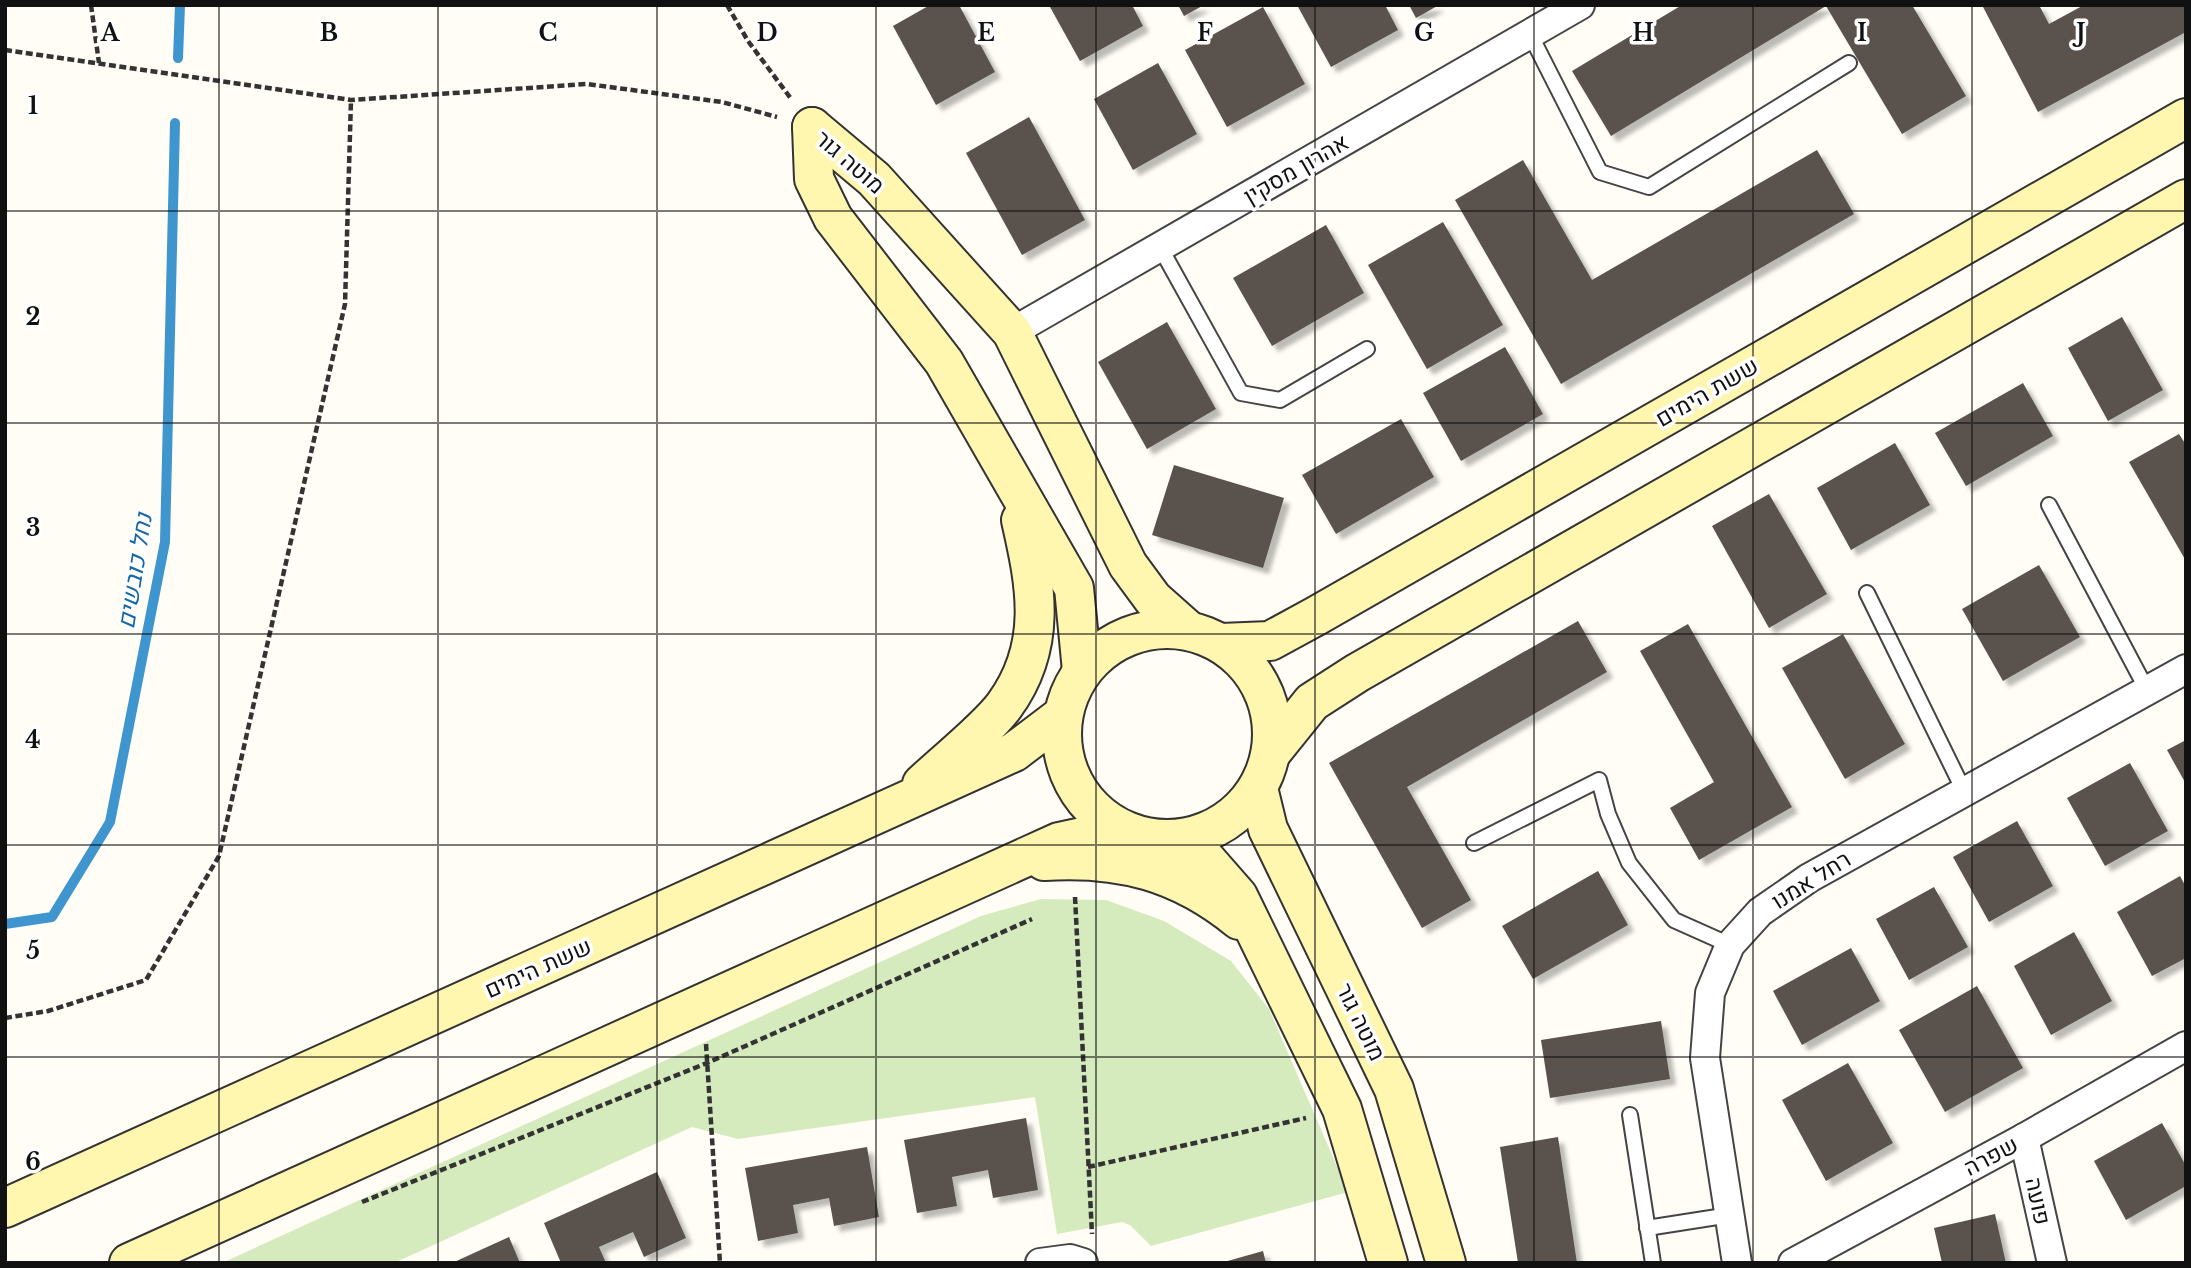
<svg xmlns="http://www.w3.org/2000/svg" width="2191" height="1268" font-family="'Libre Baskerville',Heebo,serif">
  <defs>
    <filter id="shadow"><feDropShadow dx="6" dy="6" stdDeviation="2" flood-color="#0004"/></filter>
  </defs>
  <rect width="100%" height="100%" fill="#fffdf5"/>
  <path fill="#d5ebbd" d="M 1041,899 L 1106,900 L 1164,921 L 1231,961 L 1269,1009 L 1348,1192 L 1151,1246 L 1130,1225 L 1122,1222 L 1057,1234 L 1035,1097 L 738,1139 L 692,1127 L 394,1263 L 222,1263 L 981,916 Z"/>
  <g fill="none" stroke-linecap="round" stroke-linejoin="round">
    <g stroke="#3f96cf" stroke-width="10">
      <path d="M 178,58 L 180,5"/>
      <path d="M 5,924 L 52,917 L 110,822 L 165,542 L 175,123"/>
    </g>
  </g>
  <g fill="#5a524d" filter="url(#shadow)">
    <path d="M 930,5 L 959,5 L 995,72 L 936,105 L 893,26 Z"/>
    <path d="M 1053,5 L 1132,5 L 1143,26 L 1080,61 L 1050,7 Z"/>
    <path d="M 1178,5 L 1204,5 L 1184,16 Z"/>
    <path d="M 1297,5 L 1385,5 L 1398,30 L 1331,67 Z"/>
    <path d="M 1409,5 L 1439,5 L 1416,18 Z"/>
    <path d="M 1682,5 L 1912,5 L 1966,96 L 1902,134 L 1826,6 L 1611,136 L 1572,71 Z"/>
    <path d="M 1982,5 L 2039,5 L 2049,24 L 2084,5 L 2186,5 L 2186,32 L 2038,112 Z"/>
    <path d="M 1263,7 L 1305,84 L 1227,127 L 1185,50 Z"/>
    <path d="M 1158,63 L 1197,134 L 1133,170 L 1094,99 Z"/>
    <path d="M 1029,117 L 1085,220 L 1022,255 L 966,153 Z"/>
    <path d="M 1817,150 L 1854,214 L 1561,384 L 1455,200 L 1523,160 L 1592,280 Z"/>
    <path d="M 1443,222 L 1503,325 L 1427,369 L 1368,265 Z"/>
    <path d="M 1326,225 L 1364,293 L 1272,346 L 1233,278 Z"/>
    <path d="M 2122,317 L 2163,390 L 2108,421 L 2068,348 Z"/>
    <path d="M 1167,322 L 1216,409 L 1147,449 L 1098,362 Z"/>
    <path d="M 1505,347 L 1543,414 L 1461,461 L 1423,393 Z"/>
    <path d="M 2023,383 L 2053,436 L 1966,486 L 1935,433 Z"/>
    <path d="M 1401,419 L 1434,477 L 1336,534 L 1302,475 Z"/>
    <path d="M 2179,434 L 2186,445 L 2186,561 L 2129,462 Z"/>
    <path d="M 1895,443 L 1930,505 L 1851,550 L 1817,488 Z"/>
    <path d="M 1174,465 L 1284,498 L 1263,568 L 1152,535 Z"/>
    <path d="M 1769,494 L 1827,594 L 1769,628 L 1712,526 Z"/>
    <path d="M 2039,565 L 2080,637 L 2003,681 L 1962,609 Z"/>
    <path d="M 1578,621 L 1607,672 L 1407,787 L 1471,900 L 1422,928 L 1329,763 Z"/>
    <path d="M 1688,624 L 1792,807 L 1699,860 L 1670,808 L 1714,782 L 1640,651 Z"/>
    <path d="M 1843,634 L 1905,744 L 1845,779 L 1782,668 Z"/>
    <path d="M 2186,740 L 2186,784 L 2167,750 Z"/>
    <path d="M 2130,763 L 2168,831 L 2105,866 L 2067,798 Z"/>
    <path d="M 2017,821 L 2053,886 L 1989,922 L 1953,857 Z"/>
    <path d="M 1598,871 L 1628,925 L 1533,979 L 1502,926 Z"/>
    <path d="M 2180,876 L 2186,887 L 2186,958 L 2152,976 L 2117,912 Z"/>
    <path d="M 1934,887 L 1968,947 L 1909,980 L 1876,919 Z"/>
    <path d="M 2074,932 L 2112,1001 L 2051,1035 L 2014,966 Z"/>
    <path d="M 1851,948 L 1880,1001 L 1802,1045 L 1773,991 Z"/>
    <path d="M 1977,986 L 2023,1068 L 1945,1112 L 1899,1030 Z"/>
    <path d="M 1661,1021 L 1670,1079 L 1550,1098 L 1541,1040 Z"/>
    <path d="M 1848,1063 L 1893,1143 L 1826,1181 L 1782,1100 Z"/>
    <path d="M 1026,1118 L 1038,1190 L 993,1198 L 988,1170 L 952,1177 L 957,1206 L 917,1213 L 904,1140 Z"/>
    <path d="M 2162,1123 L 2186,1166 L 2186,1186 L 2126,1220 L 2094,1161 Z"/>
    <path d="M 1558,1137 L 1577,1263 L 1518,1263 L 1500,1147 Z"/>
    <path d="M 867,1147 L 879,1217 L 834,1226 L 829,1198 L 793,1205 L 798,1233 L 758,1241 L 745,1168 Z"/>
    <path d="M 657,1172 L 686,1238 L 644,1257 L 633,1232 L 599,1247 L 606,1263 L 561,1263 L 544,1223 Z"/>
    <path d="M 1995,1214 L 2006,1263 L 1942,1263 L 1934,1228 Z"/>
    <path d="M 509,1237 L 520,1263 L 452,1263 Z"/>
    <path d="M 1263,1251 L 1266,1263 L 1224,1263 L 1224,1262 Z"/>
  </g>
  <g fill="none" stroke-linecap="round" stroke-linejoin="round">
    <defs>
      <g id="lane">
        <path d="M 1530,34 L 1600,172 L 1649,187 L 1849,63"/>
        <path d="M 1160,247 L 1241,393 L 1280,400 L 1367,349"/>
        <path d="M 2049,505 L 2147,690"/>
        <path d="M 1867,593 L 1964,791"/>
        <path d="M 1474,843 L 1599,780 L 1608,814 L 1629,863 L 1674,920 L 1730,945"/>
        <path d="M 1630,1115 L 1653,1263"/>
        <path d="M 1647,1228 L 1730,1215"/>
      </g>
      <g id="street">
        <path d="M 1012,332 L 1580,5"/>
        <path d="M 2024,1138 L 2052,1263"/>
        <path d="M 1040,1263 L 1070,1259 L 1083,1263"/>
        <path d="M 1737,1263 L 1705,1058 L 1710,993 L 1730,945 L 1760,912 L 1809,878 L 2186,669"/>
        <path d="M 1793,1263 L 2024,1138 L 2186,1046"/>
      </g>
      <g id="secondary">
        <path d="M 812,127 L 874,179 L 1012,332 L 1128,565 L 1153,599 L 1189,631"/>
        <path d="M 812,127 L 814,179 L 833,218 L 944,362 L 1074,588 L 1082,671"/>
        <circle cx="1167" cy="734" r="105"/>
        <path d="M 1221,643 L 1270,641 L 1316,616 L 2186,118"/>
        <path d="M 1271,753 L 1312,702 L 1357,673 L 2186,199"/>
        <path d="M 922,784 C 946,761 985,731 1004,706 C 1048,646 1036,586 1021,520"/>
        <path d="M 1258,788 L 1268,829 L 1394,1089 L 1446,1263"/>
        <path d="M 1172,841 L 1203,856 L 1238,896 L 1342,1109 L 1388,1263"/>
        <path d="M 1044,861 C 1120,856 1180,872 1239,920"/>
        <path d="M 5,1208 L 1014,752 L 1063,715"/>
        <path d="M 129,1263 L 1059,842 L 1119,829"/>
      </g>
    </defs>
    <use href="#lane" stroke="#444" stroke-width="18"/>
    <use href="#street" stroke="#444" stroke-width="32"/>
    <use href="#secondary" stroke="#333" stroke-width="42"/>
    <g stroke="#333" stroke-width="4.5" stroke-dasharray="7 3.5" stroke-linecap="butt">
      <path d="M 91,5 L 99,63"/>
      <path d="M 727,5 L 748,41 L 792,100"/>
      <path d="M 5,50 L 351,100 L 587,84 L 722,102 L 777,117"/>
      <path d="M 1075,897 L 1092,1234"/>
      <path d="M 5,1018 L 48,1011 L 146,980 L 219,856 L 345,304 L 351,100"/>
      <path d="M 706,1044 L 720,1263"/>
      <path d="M 1088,1167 L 1306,1118"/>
      <path d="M 362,1202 L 707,1063 L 1032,919"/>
    </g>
    <use href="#lane" stroke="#fff" stroke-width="14"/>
    <use href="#street" stroke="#fff" stroke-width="28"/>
    <use href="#secondary" stroke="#fff6b0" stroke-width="38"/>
  </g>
  <path fill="none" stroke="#111" stroke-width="2" stroke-opacity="0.55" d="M 219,5 L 219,1263M 438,5 L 438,1263M 657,5 L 657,1263M 876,5 L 876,1263M 1096,5 L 1096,1263M 1315,5 L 1315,1263M 1534,5 L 1534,1263M 1753,5 L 1753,1263M 1972,5 L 1972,1263M 5,211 L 2186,211M 5,423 L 2186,423M 5,634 L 2186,634M 5,845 L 2186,845M 5,1057 L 2186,1057"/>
  <g text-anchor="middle" stroke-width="7" stroke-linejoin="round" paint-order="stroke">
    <g font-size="23" fill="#111" stroke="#fff">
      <text transform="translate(850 162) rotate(41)" y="8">מוטה גור</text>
      <text transform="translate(1296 169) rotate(-30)" y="8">אהרון מסקין</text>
      <text transform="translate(1707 392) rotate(-30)" y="8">ששת הימים</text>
      <text transform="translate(1811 880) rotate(-32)" y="8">רחל אמנו</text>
      <text transform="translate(538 968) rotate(-24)" y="8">ששת הימים</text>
      <text transform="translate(1361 1022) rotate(64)" y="8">מוטה גור</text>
      <text transform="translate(1991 1156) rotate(-28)" y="8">שפרה</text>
      <text transform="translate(2038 1201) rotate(78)" y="8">פועה</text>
    </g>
    <g font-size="24" font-style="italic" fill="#1768a6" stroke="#fff">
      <text transform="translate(135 571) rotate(-81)" y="8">נחל כובשים</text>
    </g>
  </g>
  <g font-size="23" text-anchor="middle" font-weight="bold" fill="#111" stroke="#fff" stroke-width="7" stroke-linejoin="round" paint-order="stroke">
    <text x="110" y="41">A</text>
    <text x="329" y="41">B</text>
    <text x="548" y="41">C</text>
    <text x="767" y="41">D</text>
    <text x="986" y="41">E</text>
    <text x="1205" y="41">F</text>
    <text x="1424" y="41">G</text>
    <text x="1643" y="41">H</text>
    <text x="1862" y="41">I</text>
    <text x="2081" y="41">J</text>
    <text x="33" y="114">1</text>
    <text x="33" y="325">2</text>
    <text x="33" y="536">3</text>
    <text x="33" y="748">4</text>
    <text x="33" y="959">5</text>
    <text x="33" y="1170">6</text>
  </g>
  <rect width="2191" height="1268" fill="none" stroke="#111111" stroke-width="14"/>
</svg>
